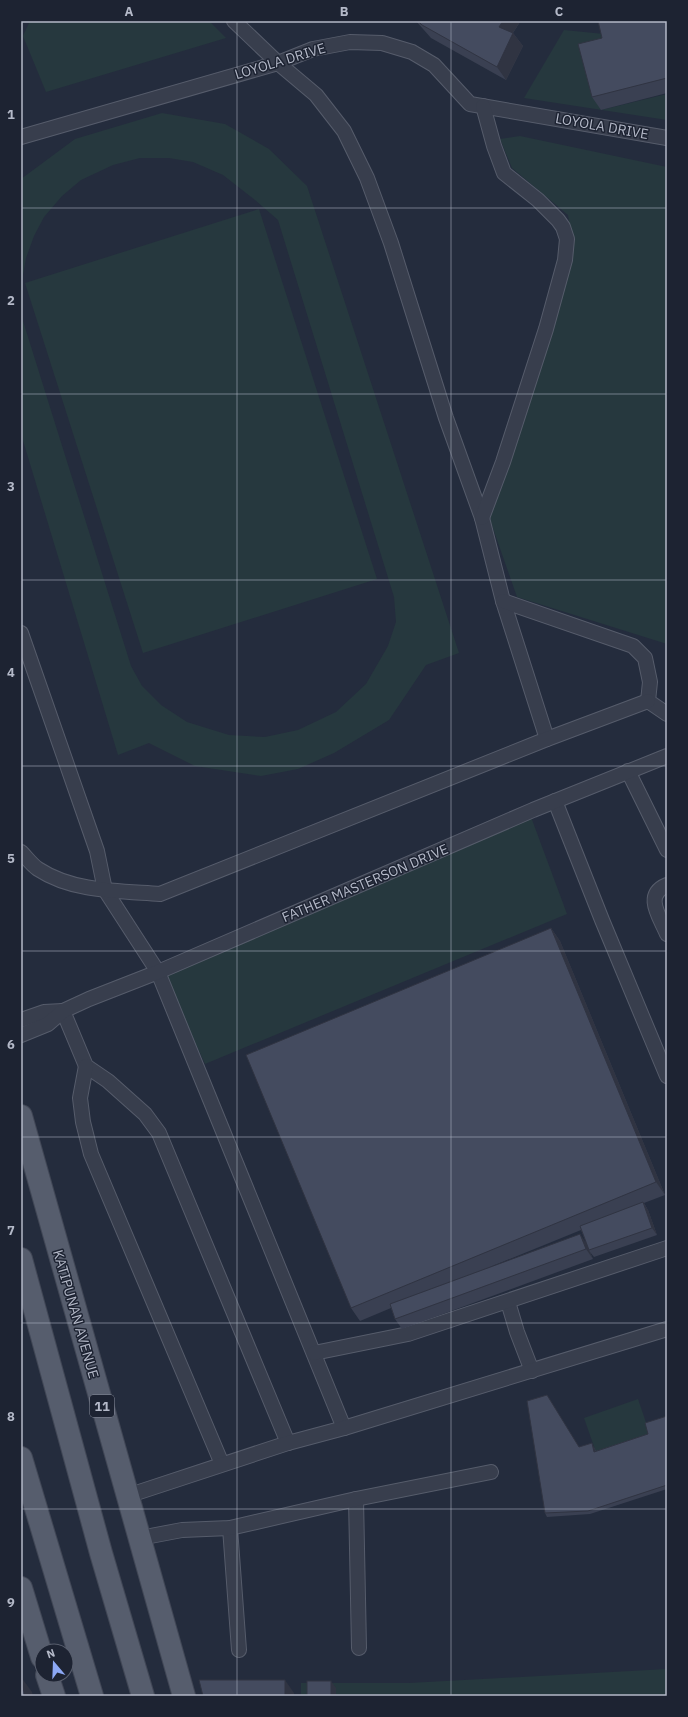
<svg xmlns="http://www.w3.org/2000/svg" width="688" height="1717" font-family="'IBM Plex Sans',sans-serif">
  <rect width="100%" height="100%" fill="#242c3d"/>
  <g fill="#26383e">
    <path d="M 30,21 L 209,21 L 226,38 L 46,92 L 23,36 Z"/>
    <path d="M 564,30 L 604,34 L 609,49 L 584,55 L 601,110 L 667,94 L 667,120 L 524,98 Z"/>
    <path d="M 162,113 L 225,124 L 269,149 L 307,186 L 459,653 L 426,665 L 389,720 L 334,753 L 298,769 L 261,776 L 195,766 L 149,743 L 118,755 L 21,434 L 21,307 L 23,321 L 131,666 L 142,686 L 161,705 L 187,722 L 229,735 L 265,737 L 298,730 L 336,712 L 366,684 L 388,646 L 396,622 L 394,597 L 278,220 L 255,200 L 223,175 L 193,162 L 169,158 L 140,158 L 113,165 L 81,180 L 62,196 L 44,217 L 34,236 L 26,258 L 21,286 L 21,179 L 75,139 Z"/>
    <path d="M 520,136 L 667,167 L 667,644 L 517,597 L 488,514 L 572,239 L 568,215 L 512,168 L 500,139 Z"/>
    <path d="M 259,209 L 377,579 L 143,653 L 25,283 Z"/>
    <path d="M 531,817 L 567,914 L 205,1064 L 164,974 Z"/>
    <path d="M 638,1399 L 651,1437 L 597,1455 L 584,1418 Z"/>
    <path d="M 667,1669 L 667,1696 L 301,1696 L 301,1683 L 409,1683 Z"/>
  </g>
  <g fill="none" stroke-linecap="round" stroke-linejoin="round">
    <defs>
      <g id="service">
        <path d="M 234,21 L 278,63 L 316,95 L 344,131 L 367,178 L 391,243 L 446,418 L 482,518 L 503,601 L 547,739"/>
        <path d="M 21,137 L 278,63 L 313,49 L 350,42 L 382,43 L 412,52 L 434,65 L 470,104 L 667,138"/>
        <path d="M 482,518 L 503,462 L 546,329 L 565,260 L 567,239 L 563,227 L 558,220 L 538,200 L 504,173 L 494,146 L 483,106"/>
        <path d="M 503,601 L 633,646 L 645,658 L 650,682 L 648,701 L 667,714"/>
        <path d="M 21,633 L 97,851 L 105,890 L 158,972 L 344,1428"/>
        <path d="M 628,771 L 667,850"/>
        <path d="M 555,801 L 602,920 L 667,1076"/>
        <path d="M 21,852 C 26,857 32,865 38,869 C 73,892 119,891 160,894 L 547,739 L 648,701"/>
        <path d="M 667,885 C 643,895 660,917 667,934"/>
        <path d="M 63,1011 L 86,1066 L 108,1081 L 145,1114 L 159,1133 L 288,1443"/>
        <path d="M 21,1020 L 44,1012 L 63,1011"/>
        <path d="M 21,1035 L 48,1024 L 63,1011 L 89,999 L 158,972 L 533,810 L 667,756"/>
        <path d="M 86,1066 L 80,1098 L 83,1122 L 91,1154 L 222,1464"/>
        <path d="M 508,1302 L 517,1332 L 532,1371"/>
        <path d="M 314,1353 L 408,1334 L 667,1248"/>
        <path d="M 127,1496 L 288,1443 L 344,1428 L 667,1329"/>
        <path d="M 356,1499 L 359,1648"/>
        <path d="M 230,1528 L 239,1650"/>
        <path d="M 140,1538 L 182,1530 L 230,1528 L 356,1499 L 491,1472"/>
      </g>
      <g id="primary">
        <path d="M 21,1116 L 184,1696"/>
        <path d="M 21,1259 L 101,1553 L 143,1696"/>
        <path d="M 21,1458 L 92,1696"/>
        <path d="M 21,1588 L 42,1657"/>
        <path d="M 47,1675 L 54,1696"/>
      </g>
    </defs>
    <use href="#service" stroke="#565c6b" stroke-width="16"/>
    <use href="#primary" stroke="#414756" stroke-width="24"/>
    <use href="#service" stroke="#383e4d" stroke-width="14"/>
    <use href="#primary" stroke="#565d6d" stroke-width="22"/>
  </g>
  <g fill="#3a4052" fill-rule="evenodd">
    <path d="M 416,21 L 519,21 L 520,22 L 513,33 L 523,46 L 506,80 L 431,38 Z"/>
    <path d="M 667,21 L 667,93 L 601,110 L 592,97 L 602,38 Z"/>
    <path d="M 551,928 L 560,941 L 665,1195 L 644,1203 L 648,1210 L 657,1235 L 594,1257 L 590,1252 L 593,1259 L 402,1329 L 395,1319 L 391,1308 L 360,1321 L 351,1308 ZM 581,1230 L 586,1242 L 490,1267 Z"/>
    <path d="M 667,1416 L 667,1489 L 590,1514 L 547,1517 L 545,1513 L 579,1447 L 594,1447 L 596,1451 L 648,1434 Z"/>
  </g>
  <g fill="#303442">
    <path d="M 503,21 L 519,21 L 520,22 L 508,40 L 499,27 Z"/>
    <path d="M 513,33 L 523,46 L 506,80 L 497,67 Z"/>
    <path d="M 551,928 L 560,941 L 665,1195 L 656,1182 Z"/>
    <path d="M 643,1202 L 648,1210 L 657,1235 L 652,1228 Z"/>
    <path d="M 580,1234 L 587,1244 L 589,1250 L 593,1259 L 586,1249 Z"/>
    <path d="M 592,1443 L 594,1447 L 597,1455 L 594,1452 Z"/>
    <path d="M 21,1677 L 32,1692 L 33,1696 L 25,1696 L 21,1680 Z"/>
    <path d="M 285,1680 L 294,1693 L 294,1696 L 285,1696 Z"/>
    <path d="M 331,1681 L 336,1688 L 336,1696 L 331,1696 Z"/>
  </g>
  <g fill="#444b5f" stroke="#303442">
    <path d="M 418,21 L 503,21 L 499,27 L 513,33 L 497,67 L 422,25 Z"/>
    <path d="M 598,21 L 667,21 L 667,78 L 592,97 L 578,44 L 602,38 Z"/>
    <path d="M 551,928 L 656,1182 L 351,1308 L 246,1055 Z"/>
    <path d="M 643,1202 L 652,1228 L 589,1250 L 580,1226 Z"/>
    <path d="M 580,1234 L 586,1249 L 395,1319 L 390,1304 Z"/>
    <path d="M 547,1395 L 579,1447 L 592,1443 L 594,1452 L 648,1434 L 645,1423 L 667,1416 L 667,1485 L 588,1511 L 545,1513 L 527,1401 Z"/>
    <path d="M 21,1680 L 25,1696 L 21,1696 Z"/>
    <path d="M 199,1680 L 285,1680 L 285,1696 L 203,1696 Z"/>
    <rect x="307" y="1681" width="24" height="15"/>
  </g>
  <path fill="none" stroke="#b4b9c8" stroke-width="1" stroke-opacity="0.55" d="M 237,21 L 237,1696M 451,21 L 451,1696M 21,208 L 667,208M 21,394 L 667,394M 21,580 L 667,580M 21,766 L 667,766M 21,951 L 667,951M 21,1137 L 667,1137M 21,1323 L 667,1323M 21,1509 L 667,1509"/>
  <g text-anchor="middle" stroke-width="3" stroke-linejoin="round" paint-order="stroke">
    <rect fill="#1d2332" stroke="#878c9b" stroke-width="1" x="90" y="1395" width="24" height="22" rx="3"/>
    <g font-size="13" font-weight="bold" fill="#b4b9c8">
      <text x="102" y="1411">11</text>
    </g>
    <g font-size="14" fill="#b4b9c8" stroke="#1d2332">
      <text transform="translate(280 61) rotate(-17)" y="5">LOYOLA DRIVE</text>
      <text transform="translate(602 126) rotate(10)" y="5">LOYOLA DRIVE</text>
      <text transform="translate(365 883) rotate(-23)" y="5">FATHER MASTERSON DRIVE</text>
      <text transform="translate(76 1314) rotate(74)" y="5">KATIPUNAN AVENUE</text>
    </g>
  </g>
  <rect width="688" height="1717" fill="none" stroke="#1d2332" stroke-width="44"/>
  <g transform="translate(54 1663) rotate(341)"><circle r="19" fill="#1d2332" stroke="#595f6e"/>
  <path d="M0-3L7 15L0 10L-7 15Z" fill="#8ca8f5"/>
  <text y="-6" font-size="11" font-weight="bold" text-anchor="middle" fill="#b4b9c8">N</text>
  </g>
  <rect x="22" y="22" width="644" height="1673" fill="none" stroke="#b4b9c8" stroke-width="1.5"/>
  <g font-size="13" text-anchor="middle" font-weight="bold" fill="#b4b9c8">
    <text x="129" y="16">A</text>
    <text x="344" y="16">B</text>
    <text x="559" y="16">C</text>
    <text x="11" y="119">1</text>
    <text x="11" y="305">2</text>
    <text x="11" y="491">3</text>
    <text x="11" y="677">4</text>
    <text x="11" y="863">5</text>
    <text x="11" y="1049">6</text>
    <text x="11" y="1235">7</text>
    <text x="11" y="1421">8</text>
    <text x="11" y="1607">9</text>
  </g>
</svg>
